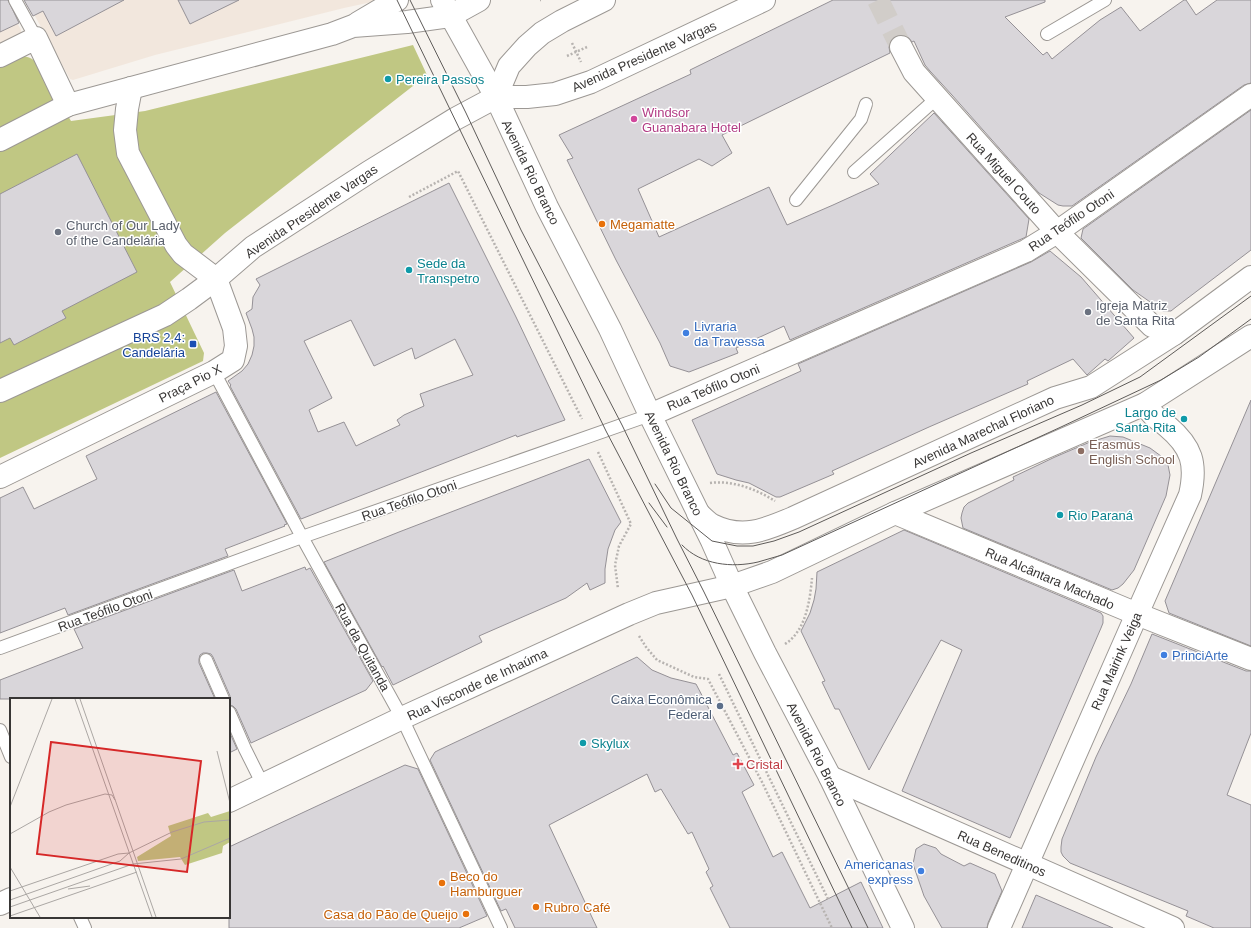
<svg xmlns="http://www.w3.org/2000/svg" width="1251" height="928" font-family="Arial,sans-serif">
  <rect width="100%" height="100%" fill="#f7f3ee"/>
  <g fill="#f2e7dd">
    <path d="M 0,0 L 5,0 L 21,30 L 21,34 L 0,46 Z"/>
    <path d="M 26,0 L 381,0 L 344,8 L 155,55 L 73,80 L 70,79 Z"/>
  </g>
  <path fill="#c0c783" d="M 413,45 L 427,75 L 225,233 L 170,282 L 204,353 L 203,361 L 0,458 L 0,65 C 15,59 25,50 38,64 L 71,121 L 145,111 Z"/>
  <g fill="#d9d6da" stroke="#959196" fill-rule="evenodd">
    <path d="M 0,0 L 8,0 L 19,23 L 0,32 Z"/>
    <path d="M 24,0 L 124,0 L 56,36 L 43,11 L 33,16 Z"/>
    <path d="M 178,0 L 239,0 L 190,24 Z"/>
    <path d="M 833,0 L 1045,0 L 1045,2 L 1005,17 L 1043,55 L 1047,52 L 1052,59 L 1100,20 L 1121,7 L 1140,31 L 1184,0 L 1186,0 L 1196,15 L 1217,0 L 1251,0 L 1251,83 L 1244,85 L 1072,206 L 1063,206 L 1058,205 L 1039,193 L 952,95 L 930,71 L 925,65 L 914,41 L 912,42 L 908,37 L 902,35 L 896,36 L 890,41 L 889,47 L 890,53 L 722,135 L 732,153 L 712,166 L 699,159 L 638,189 L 659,237 L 769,187 L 787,225 L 833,205 L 879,184 L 870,174 L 934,113 L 1029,219 L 1026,237 L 790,340 L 784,326 L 736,348 L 738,353 L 689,372 L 670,366 L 660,343 L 616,260 L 567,160 L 573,158 L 559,135 L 691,74 L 690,70 Z"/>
    <path d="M 1251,110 L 1251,250 L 1176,307 L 1171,311 L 1163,311 L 1133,290 L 1081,238 L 1083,229 Z"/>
    <path d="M 77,154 L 137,272 L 62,311 L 66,318 L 14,345 L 10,338 L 0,343 L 0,194 Z"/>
    <path d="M 449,183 L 516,317 L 565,420 L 517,437 L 516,435 L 301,519 L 230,386 L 231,385 L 228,381 L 242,371 L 248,364 L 252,355 L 254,346 L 254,337 L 252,329 L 246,313 L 252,309 L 253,297 L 260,285 L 256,279 ZM 351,320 L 374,366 L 412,348 L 415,359 L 455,339 L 473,375 L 420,394 L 424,406 L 404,415 L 397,420 L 400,425 L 356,446 L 344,422 L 318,432 L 309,410 L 332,398 L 304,341 Z"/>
    <path d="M 1050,251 L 1081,277 L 1134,338 L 1108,361 L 1105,359 L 1087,375 L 1073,359 L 1027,381 L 1028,384 L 929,427 L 832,471 L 834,474 L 780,497 L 776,497 L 749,483 L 736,480 L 717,474 L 692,420 L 801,371 L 798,364 L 1031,262 Z"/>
    <path d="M 216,392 L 287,524 L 284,525 L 285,526 L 225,549 L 228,556 L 68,615 L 65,608 L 0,633 L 0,498 L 23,487 L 34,509 L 97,479 L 86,456 Z"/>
    <path d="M 1251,400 L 1251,646 L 1169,613 L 1165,601 Z"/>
    <path d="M 1110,436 L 1123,437 L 1150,448 L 1165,459 L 1168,465 L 1170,475 L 1166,496 L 1134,570 L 1123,584 L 1118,588 L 1112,590 L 963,528 L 961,518 L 962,513 L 964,507 L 968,503 L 1014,480 L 1013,477 L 1055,457 L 1097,439 L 1097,440 Z"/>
    <path d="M 589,459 L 621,522 L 615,530 L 608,549 L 605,569 L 605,583 L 590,590 L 587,583 L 566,598 L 479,636 L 482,642 L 393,685 L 383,666 L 382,667 L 324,562 L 399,532 Z"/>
    <path d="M 904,530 L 1101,613 L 1103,616 L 1103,623 L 1101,628 L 1010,838 L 902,791 L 962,650 L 941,640 L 869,770 L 839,709 L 835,709 L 822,682 L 825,681 L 801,631 L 810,613 L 814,600 L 816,589 L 817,572 Z"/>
    <path d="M 305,567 L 306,570 L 310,568 L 373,681 L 366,690 L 251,743 L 236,709 L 233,706 L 229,705 L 230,699 L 230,696 L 213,657 L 211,654 L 207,653 L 203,653 L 200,655 L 199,659 L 199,663 L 215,699 L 0,699 L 0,680 L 83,648 L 74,629 L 234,570 L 242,591 Z"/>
    <path d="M 1152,634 L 1246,671 L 1251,671 L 1251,733 L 1227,795 L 1251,805 L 1251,928 L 1214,928 L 1186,916 L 1188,911 L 1070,863 L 1063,856 L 1061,852 L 1061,847 L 1062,839 L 1096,757 L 1131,684 Z"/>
    <path d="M 637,657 L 652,670 L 671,678 L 696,684 L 733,755 L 737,753 L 754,785 L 742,792 L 773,857 L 782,852 L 810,908 L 861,882 L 883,928 L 730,928 L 710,888 L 713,886 L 706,872 L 709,869 L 692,832 L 688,834 L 661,789 L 655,792 L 647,774 L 549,825 L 597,928 L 515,928 L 506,909 L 501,911 L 430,760 L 435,752 L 441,749 Z"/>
    <path d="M 229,731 L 237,749 L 229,753 Z"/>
    <path d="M 405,765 L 418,769 L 487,916 L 459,928 L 229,928 L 229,847 Z"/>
    <path d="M 924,844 L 936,848 L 941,854 L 964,866 L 970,863 L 995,874 L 1002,891 L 988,923 L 987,928 L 942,928 L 924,896 L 913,864 L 916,849 Z"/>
    <path d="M 1036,895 L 1113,928 L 1022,928 Z"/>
  </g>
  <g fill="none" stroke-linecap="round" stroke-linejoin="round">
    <path stroke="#d1cdc9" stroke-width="22" stroke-dasharray="22 11" stroke-linecap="butt" d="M 878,0 L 901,47"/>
    <defs>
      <g id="lane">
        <path d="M 15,0 L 36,38"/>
        <path d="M 1047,34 L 1105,0"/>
        <path d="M 854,172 L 937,98"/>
        <path d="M 796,200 L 861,119 L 866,104"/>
        <path d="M 214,372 L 302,537 L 402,718 L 501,928"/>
        <path d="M 0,648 L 302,537 L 650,415"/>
        <path d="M 206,660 L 223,699"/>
        <path d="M 229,712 L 245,749 L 263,785"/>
        <path d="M 0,730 L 11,757"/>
        <path d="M 80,917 L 85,928"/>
      </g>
      <g id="street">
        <path d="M 901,47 L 914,72 L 1057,232 L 1152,326 L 1174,334"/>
        <path d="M 0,56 L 36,38 L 68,105"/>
        <path d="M 650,415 L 1026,251 L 1057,232 L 1251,95"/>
        <path d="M 0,477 L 214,372 L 233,360 L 236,346 L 234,328 L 216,279 L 183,254 L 176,245 L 128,153 L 125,130 L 127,109 L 131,88"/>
        <path d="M 698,513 C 702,517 707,522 712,525 C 742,540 765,530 793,518 L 1055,398 L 1091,387 L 1174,334 L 1251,277"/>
        <path d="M 895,513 L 1137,614 L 1251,659"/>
        <path d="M 830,777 L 1173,928"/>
        <path d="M 229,801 L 402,718 L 629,614 L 656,603 L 732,586 L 772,572 L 895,513 L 1145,404 L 1251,336"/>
        <path d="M 0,904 L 11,899"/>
        <path d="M 999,928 L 1137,614 L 1190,495 C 1197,464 1192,447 1167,426 C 1158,419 1150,414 1145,404"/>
      </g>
      <path id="secondary" d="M 496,97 L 527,97 L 555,94 L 591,82 L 764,0"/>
      <g id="primary">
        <path d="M 442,0 L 496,97 L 547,207 L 610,329 L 650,415 L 712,541 L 732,586 L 765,653 L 830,777 L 903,928"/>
        <path d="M 358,23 L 397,0"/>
        <path d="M 0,140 L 68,105 L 332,34 L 353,26 L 407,22 L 450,16 L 479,0"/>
        <path d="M 0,391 L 165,315 L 189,299 L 216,279 L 253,247 L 369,172 L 455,119 L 496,97 L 509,66 L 527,46 L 542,33 L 562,21 L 604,0"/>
      </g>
    </defs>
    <use href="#lane" stroke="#9c9894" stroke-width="14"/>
    <use href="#street" stroke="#9c9894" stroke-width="24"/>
    <use href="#secondary" stroke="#9c9894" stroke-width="24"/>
    <use href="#primary" stroke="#9c9894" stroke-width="24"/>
    <g stroke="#b7b3b0" stroke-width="2.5" stroke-dasharray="2 2" stroke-linecap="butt">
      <path d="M 540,0 L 541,0"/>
      <path d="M 572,43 L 581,62"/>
      <path d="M 567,56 L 587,47"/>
      <path d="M 409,197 L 458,171 L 582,419"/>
      <path d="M 598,452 L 631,524 L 619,546 L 615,565 L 618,589"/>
      <path d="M 710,483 C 732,480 756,489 775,501"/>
      <path d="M 639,636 L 646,647 L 657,660 L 694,677 L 708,679 L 762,782 L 832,928"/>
      <path d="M 785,644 C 806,631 810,600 812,578"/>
      <path d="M 719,674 L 828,899"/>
    </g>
    <use href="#lane" stroke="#fff" stroke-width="12"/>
    <use href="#street" stroke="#fff" stroke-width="22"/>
    <use href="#secondary" stroke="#fff" stroke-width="22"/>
    <use href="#primary" stroke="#fff" stroke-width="22"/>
    <g stroke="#5e5b59" stroke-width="1">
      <path d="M 397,0 L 606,431 L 692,595 L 852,928"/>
      <path d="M 410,0 L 466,113 L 521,230 L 622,425 L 677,539 L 704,592 L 868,928"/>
      <path d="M 655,484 L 671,508 L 712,541 L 737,546 L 753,546 L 774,541 L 799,532 L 971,453 L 1082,405 L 1140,377 L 1251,296"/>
      <path d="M 649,503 L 667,527"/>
      <path d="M 682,545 C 701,565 732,568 758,562 C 766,560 774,557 782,555 L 1061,427 L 1161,380 L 1199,357 L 1251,319"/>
    </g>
  </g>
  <g fill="#0f9aa8" stroke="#fff" stroke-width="1.5">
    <circle cx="388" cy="79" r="4"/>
    <circle cx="409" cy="270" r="4"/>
    <circle cx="1184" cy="419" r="4"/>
    <circle cx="1060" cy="515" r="4"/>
    <circle cx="583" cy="743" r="4"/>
  </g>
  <circle fill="#d1479c" stroke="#fff" stroke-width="1.5" cx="634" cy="119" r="4"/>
  <g fill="#e8710a" stroke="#fff" stroke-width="1.5">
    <circle cx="602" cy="224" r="4"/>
    <circle cx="442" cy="883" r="4"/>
    <circle cx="536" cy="907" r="4"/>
    <circle cx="466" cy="914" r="4"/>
  </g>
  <g fill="#6b7280" stroke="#fff" stroke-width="1.5">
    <circle cx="58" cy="232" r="4"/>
    <circle cx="1088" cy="312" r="4"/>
  </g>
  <g fill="#3f7fe0" stroke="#fff" stroke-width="1.5">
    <circle cx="686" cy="333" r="4"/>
    <circle cx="1164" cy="655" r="4"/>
    <circle cx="921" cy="871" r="4"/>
  </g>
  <rect fill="#1a4fb4" stroke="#fff" stroke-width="1.5" x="189" y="340" width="8" height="8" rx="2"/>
  <circle fill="#8d6e63" stroke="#fff" stroke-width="1.5" cx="1081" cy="451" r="4"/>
  <circle fill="#5c6f8a" stroke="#fff" stroke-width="1.5" cx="720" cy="706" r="4"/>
  <path fill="#e0444e" stroke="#fff" stroke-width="1.5" d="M736 758h4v4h4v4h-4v4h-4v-4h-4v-4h4z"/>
  <g text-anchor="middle" stroke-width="3" stroke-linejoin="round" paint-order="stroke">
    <g font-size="13" fill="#383635" stroke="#fff">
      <text transform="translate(644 56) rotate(-24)" y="5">Avenida Presidente Vargas</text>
      <text transform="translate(531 172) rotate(64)" y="5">Avenida Rio Branco</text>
      <text transform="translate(1004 173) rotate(48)" y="5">Rua Miguel Couto</text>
      <text transform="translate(311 211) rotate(-34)" y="5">Avenida Presidente Vargas</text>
      <text transform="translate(1071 220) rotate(-34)" y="5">Rua Teófilo Otoni</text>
      <text transform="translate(190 383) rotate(-27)" y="5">Praça Pio X</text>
      <text transform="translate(713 387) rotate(-23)" y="5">Rua Teófilo Otoni</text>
      <text transform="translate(983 431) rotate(-25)" y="5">Avenida Marechal Floriano</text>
      <text transform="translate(674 463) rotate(64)" y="5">Avenida Rio Branco</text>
      <text transform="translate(409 500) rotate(-19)" y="5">Rua Teófilo Otoni</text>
      <text transform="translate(1050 578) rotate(23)" y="5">Rua Alcântara Machado</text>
      <text transform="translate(105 610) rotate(-20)" y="5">Rua Teófilo Otoni</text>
      <text transform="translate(363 647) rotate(61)" y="5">Rua da Quitanda</text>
      <text transform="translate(1116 661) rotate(-66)" y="5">Rua Mairink Veiga</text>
      <text transform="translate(477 684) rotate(-25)" y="5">Rua Visconde de Inhaúma</text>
      <text transform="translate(817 754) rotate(63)" y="5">Avenida Rio Branco</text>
      <text transform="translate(1002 853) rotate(24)" y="5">Rua Beneditinos</text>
    </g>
    <g font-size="13" fill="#0d838f" stroke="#fff" text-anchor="start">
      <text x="396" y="84">Pereira Passos</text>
      <text x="417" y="268">Sede da<tspan x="417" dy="15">Transpetro</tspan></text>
      <text x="1176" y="417" text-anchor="end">Largo de<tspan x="1176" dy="15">Santa Rita</tspan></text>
      <text x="1068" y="520">Rio Paraná</text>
      <text x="591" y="748">Skylux</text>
    </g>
    <g font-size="13" fill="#b23c85" stroke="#fff" text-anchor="start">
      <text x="642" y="117">Windsor<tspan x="642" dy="15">Guanabara Hotel</tspan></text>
    </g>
    <g font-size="13" fill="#c56008" stroke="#fff" text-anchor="start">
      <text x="610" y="229">Megamatte</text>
      <text x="450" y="881">Beco do<tspan x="450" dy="15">Hamburguer</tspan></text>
      <text x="544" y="912">Rubro Café</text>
      <text x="458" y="919" text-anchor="end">Casa do Pão de Queijo</text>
    </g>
    <g font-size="13" fill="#5b616d" stroke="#fff" text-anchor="start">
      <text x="66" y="230">Church of Our Lady<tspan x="66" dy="15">of the Candelária</tspan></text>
      <text x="1096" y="310">Igreja Matriz<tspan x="1096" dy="15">de Santa Rita</tspan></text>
    </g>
    <g font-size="13" fill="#366cbe" stroke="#fff" text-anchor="start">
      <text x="694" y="331">Livraria<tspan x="694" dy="15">da Travessa</tspan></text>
      <text x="1172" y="660">PrinciArte</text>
      <text x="913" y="869" text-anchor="end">Americanas<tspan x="913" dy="15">express</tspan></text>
    </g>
    <g font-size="13" fill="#164399" stroke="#fff" text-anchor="end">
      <text x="185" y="342">BRS 2,4:<tspan x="185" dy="15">Candelária</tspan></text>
    </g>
    <g font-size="13" fill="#785e54" stroke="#fff" text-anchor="start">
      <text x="1089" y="449">Erasmus<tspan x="1089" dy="15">English School</tspan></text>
    </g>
    <g font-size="13" fill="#4e5e75" stroke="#fff" text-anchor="end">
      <text x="712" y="704">Caixa Econômica<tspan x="712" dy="15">Federal</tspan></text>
    </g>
    <g font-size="13" fill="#be3a42" stroke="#fff" text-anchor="start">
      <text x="746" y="769">Cristal</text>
    </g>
  </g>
  <g transform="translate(10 698)">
    <rect width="220" height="220" fill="#f7f3ee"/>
    <path d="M 220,113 L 220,144 L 213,148 L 212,155 L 175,167 L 170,159 L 128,163 L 127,159 L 161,138 L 158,128 L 198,115 L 201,119 Z" fill="#c0c783"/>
    <path fill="none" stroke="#aba7a4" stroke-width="1" d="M 65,1 L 142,219M 70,1 L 146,219M 207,53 L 220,105M 0,109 L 42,1M 0,136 L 39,114 L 56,107 L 95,96 L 102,97 L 105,102M 0,169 L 30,219M 58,191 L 80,188M 0,193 L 108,156 L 119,155 L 162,134 L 194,124 L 220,122M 0,202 L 110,163 L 119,155M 0,209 L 123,166 L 171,161 L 220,140M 0,218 L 127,174"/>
    <path fill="#d62828" fill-opacity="0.15" stroke="#d62828" stroke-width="2" d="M 41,44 L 191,63 L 177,174 L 27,156 Z"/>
    <rect width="220" height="220" fill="none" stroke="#383635" stroke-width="2"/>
  </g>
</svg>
